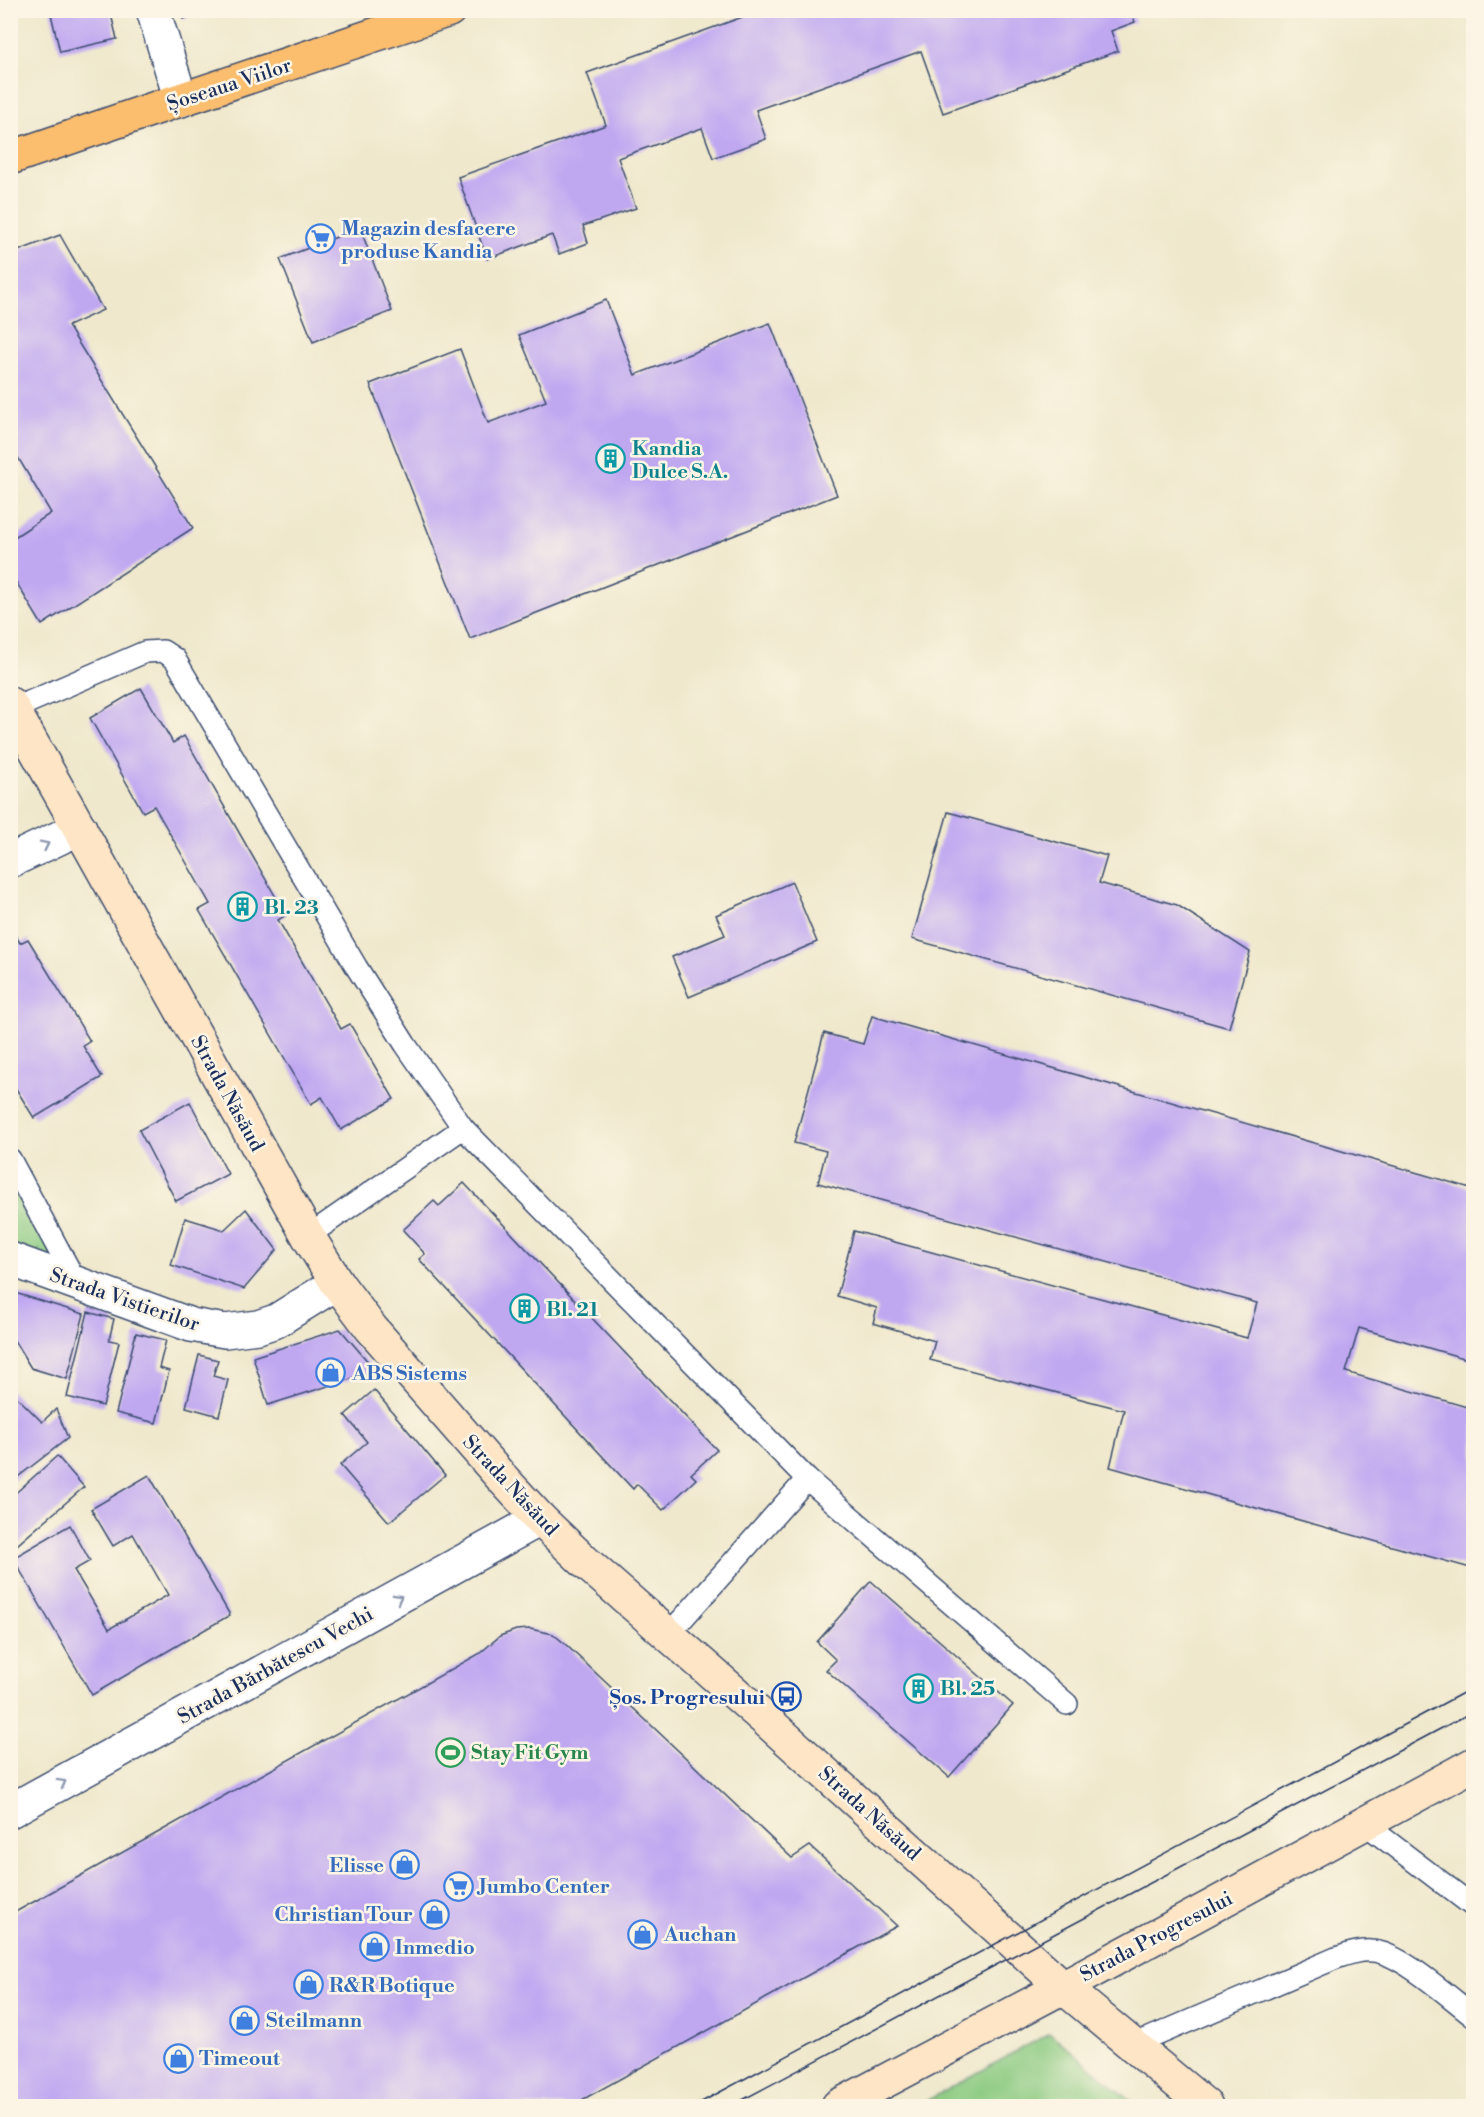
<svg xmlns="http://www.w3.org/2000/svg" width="1484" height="2117" font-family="'Libre Bodoni',serif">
  <rect width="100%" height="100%" fill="#fcf5e5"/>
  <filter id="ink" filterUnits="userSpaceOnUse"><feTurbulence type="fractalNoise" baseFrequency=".0167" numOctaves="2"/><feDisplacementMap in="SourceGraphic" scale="12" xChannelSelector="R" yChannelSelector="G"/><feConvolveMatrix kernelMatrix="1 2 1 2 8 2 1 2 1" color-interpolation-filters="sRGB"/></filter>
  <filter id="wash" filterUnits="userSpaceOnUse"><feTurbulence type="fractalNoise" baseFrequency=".008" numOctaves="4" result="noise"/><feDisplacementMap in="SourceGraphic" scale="24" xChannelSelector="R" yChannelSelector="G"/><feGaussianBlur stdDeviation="1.35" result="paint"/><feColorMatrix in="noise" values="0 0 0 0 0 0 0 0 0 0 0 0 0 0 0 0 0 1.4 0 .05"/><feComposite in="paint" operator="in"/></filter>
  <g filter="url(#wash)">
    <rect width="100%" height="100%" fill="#efe8cc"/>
    <g fill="#8bca81" stroke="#537c70" stroke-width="1.5">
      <path d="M 11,1159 L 77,1284 L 11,1259 Z"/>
      <path d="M 1050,2033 L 1137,2106 L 917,2106 Z"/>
    </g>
    <g id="blocks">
      <g fill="#c0a8f1">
        <path d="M 50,10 L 110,10 L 117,39 L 60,52 Z"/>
        <path d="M 180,10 L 208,10 L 208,11 L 183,19 Z"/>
        <path d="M 762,10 L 1131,10 L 1135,22 L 1111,31 L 1118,51 L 943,113 L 921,51 L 756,110 L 766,139 L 713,158 L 702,128 L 618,158 L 636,208 L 583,226 L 588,243 L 559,254 L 552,235 L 487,259 L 458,177 L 606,125 L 587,73 Z"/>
        <path d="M 360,228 L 392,311 L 313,342 L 280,259 Z"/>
        <path d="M 60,235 L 103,310 L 68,326 L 193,528 L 42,625 L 10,572 L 10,540 L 51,513 L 10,444 L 10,254 Z"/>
        <path d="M 606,300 L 635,375 L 770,323 L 837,495 L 470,639 L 370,384 L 460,349 L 488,423 L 546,401 L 519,335 Z"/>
        <path d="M 141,688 L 173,743 L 184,736 L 286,915 L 278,920 L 341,1029 L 350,1024 L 394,1099 L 341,1130 L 322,1097 L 311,1104 L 199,910 L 210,904 L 154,806 L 143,812 L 90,718 Z"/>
        <path d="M 948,812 L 1107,856 L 1099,883 L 1177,905 L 1250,952 L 1229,1028 L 912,939 Z"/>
        <path d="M 792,882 L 817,942 L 689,997 L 672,957 L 725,935 L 716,915 Z"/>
        <path d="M 10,926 L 20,943 L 28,939 L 90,1041 L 83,1046 L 102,1077 L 34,1118 L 10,1079 Z"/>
        <path d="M 872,1016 L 1474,1189 L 1474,1361 L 1359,1328 L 1346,1372 L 1474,1409 L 1474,1569 L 1110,1467 L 1124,1410 L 930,1360 L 935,1341 L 873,1323 L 877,1308 L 837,1296 L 854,1231 L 1247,1338 L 1257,1303 L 818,1183 L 826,1151 L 794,1143 L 824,1033 L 863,1044 Z"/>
        <path d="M 190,1102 L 228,1174 L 176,1201 L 139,1130 Z"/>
        <path d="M 464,1183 L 717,1450 L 691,1474 L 696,1479 L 663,1510 L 637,1484 L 633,1489 L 419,1259 L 425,1254 L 403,1230 L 434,1201 L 439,1206 Z"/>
        <path d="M 246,1209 L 277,1250 L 244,1289 L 171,1265 L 185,1218 L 224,1230 Z"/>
        <path d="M 15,1293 L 84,1314 L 67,1379 L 31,1368 L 10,1334 L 10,1312 Z"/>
        <path d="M 88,1312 L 114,1319 L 109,1340 L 119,1342 L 103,1406 L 67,1397 Z"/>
        <path d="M 340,1329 L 376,1371 L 268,1405 L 253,1357 Z"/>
        <path d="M 136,1333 L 166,1340 L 159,1368 L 169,1371 L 156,1423 L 116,1413 Z"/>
        <path d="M 199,1355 L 218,1360 L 213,1376 L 228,1380 L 219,1416 L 186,1407 Z"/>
        <path d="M 10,1390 L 42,1422 L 56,1409 L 68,1438 L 10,1483 Z"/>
        <path d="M 374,1390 L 445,1475 L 389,1522 L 340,1465 L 367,1442 L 345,1415 Z"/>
        <path d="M 57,1456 L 84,1487 L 10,1551 L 10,1498 Z"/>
        <path d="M 149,1475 L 230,1615 L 92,1695 L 13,1558 L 70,1525 L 90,1561 L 74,1570 L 109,1629 L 168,1595 L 133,1534 L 113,1546 L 91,1509 Z"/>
        <path d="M 871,1581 L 1013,1705 L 949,1777 L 826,1670 L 836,1660 L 817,1642 Z"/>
        <path d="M 530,1629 L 553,1634 L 564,1643 L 792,1858 L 810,1846 L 897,1926 L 571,2106 L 10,2106 L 10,1915 L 479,1654 L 500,1636 L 516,1630 Z"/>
      </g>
    </g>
  </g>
  <g filter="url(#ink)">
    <use href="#blocks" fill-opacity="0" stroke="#3b4b6e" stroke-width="1.5"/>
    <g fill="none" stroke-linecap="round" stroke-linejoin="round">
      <defs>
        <g id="lane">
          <path d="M 13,709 L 145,652 L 163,651 L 175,659 L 357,968 L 405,1044 L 463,1128 L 807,1479 L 1067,1704"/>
          <path d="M 10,1159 L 77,1284"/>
          <path d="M 308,1236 L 463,1128"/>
          <path d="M 669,1634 L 807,1479"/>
          <path d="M 1365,1824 L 1474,1907"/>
          <path d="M 1131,2046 L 1336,1958 C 1348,1954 1359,1950 1372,1951 C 1400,1952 1450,1998 1474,2016"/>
        </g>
        <g id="street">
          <path d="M 153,10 L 181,100"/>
          <path d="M 10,861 L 80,828"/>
          <path d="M 10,1259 L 191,1325 L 225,1331 L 258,1327 L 276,1321 L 337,1283"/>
          <path d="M 10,1811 L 540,1519"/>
        </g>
        <g id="secondary">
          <path d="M 10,704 L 308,1236 L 337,1283 L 371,1328 L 502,1478 L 540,1519 L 584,1561 L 767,1721 L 1063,1987 L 1206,2106"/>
          <path d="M 838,2106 L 1063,1987 L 1474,1764"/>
        </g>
        <path id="primary" d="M 10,158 L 153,109 L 449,10"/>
      </defs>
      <use href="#lane" stroke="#3b4b6e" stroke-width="24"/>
      <use href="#street" stroke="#3b4b6e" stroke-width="36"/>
      <use href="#secondary" stroke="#3b4b6e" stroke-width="36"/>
      <use href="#primary" stroke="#3b4b6e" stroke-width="36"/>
      <use href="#lane" stroke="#fff" stroke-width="21"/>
      <use href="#street" stroke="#fff" stroke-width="33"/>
      <use href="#secondary" stroke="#fde5c5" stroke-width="33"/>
      <use href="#primary" stroke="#fbbd6e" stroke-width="33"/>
      <g stroke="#1b2f5e" stroke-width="1.5">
        <path d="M 694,2106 L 1474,1687"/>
        <path d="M 731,2106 L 1474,1711"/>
      </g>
    </g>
    <defs><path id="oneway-chevron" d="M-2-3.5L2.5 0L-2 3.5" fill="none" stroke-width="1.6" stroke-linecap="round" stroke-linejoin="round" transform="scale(1.5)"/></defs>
    <g stroke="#8d97ae">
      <use href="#oneway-chevron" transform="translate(45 845) rotate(-26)"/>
      <use href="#oneway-chevron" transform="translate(398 1598) rotate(-29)"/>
      <use href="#oneway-chevron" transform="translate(62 1783) rotate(-29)"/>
    </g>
  </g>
  <defs>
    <symbol id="supermarket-ring" viewBox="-11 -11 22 22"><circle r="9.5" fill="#fcf5e5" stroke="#3f7fe0" stroke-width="1.5"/><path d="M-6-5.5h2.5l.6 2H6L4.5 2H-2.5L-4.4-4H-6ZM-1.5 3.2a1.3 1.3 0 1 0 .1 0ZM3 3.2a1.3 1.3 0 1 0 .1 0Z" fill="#3f7fe0"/></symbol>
    <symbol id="building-ring" viewBox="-11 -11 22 22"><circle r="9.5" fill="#fcf5e5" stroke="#0f9aa8" stroke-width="1.5"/><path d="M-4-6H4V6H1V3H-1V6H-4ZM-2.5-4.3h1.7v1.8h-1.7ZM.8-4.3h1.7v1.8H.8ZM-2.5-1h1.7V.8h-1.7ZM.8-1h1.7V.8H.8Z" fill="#0f9aa8"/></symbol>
    <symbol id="shop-ring" viewBox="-11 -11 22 22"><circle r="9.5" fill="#fcf5e5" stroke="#3f7fe0" stroke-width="1.5"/><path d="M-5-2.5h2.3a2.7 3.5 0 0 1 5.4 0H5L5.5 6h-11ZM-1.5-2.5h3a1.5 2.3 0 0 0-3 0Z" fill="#3f7fe0"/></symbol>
    <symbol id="bus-ring" viewBox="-11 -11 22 22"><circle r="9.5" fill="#fcf5e5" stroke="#1a4fb4" stroke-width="1.5"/><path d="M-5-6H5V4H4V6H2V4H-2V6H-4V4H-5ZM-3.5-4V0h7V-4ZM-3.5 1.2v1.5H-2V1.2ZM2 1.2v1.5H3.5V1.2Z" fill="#1a4fb4"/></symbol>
    <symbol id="stadium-ring" viewBox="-11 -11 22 22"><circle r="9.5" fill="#fcf5e5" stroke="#2e9e5b" stroke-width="1.5"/><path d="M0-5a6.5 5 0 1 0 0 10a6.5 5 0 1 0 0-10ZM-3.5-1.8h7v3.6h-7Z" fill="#2e9e5b"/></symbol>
  </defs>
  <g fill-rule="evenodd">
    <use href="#supermarket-ring" x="304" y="222" width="33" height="33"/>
    <use href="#building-ring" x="594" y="442" width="33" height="33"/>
    <use href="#building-ring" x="226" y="890" width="33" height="33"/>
    <use href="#building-ring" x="508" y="1292" width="33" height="33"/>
    <use href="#shop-ring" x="314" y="1356" width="33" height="33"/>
    <use href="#building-ring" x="902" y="1672" width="33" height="33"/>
    <use href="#bus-ring" x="770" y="1680" width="33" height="33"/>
    <use href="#stadium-ring" x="434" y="1736" width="33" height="33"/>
    <use href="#shop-ring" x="388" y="1848" width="33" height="33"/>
    <use href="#supermarket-ring" x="442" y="1870" width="33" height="33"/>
    <use href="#shop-ring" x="418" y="1898" width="33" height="33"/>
    <use href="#shop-ring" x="626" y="1918" width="33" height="33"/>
    <use href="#shop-ring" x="358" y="1930" width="33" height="33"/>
    <use href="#shop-ring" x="292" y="1968" width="33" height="33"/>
    <use href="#shop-ring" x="228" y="2004" width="33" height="33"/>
    <use href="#shop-ring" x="162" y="2042" width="33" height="33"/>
  </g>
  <g text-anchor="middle" stroke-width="5" stroke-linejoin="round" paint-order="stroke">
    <g font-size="20" fill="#1b2f5e" stroke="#fcf5e5">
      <text transform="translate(229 84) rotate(-18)" y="7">Șoseaua Viilor</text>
      <text transform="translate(228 1093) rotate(61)" y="7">Strada Năsăud</text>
      <text transform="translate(125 1299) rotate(19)" y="7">Strada Vistierilor</text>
      <text transform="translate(511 1485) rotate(47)" y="7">Strada Năsăud</text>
      <text transform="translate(275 1665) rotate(-29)" y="7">Strada Bărbătescu Vechi</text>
      <text transform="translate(870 1813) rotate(42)" y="7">Strada Năsăud</text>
      <text transform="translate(1156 1936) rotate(-28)" y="7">Strada Progresului</text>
    </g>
    <g font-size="20" font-weight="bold" fill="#366cbe" stroke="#fcf5e5" text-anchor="start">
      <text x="341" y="235">Magazin desfacere<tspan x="341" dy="23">produse Kandia</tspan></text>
      <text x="352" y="1380">ABS Sistems</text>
      <text x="384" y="1872" text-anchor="end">Elisse</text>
      <text x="479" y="1893">Jumbo Center</text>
      <text x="413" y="1921" text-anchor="end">Christian Tour</text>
      <text x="664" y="1941">Auchan</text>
      <text x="395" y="1954">Inmedio</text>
      <text x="329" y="1992">R&amp;R Botique</text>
      <text x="266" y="2027">Steilmann</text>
      <text x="199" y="2065">Timeout</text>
    </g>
    <g font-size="20" font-weight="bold" fill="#0d838f" stroke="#fcf5e5" text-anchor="start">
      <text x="632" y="455">Kandia<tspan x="632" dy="23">Dulce S.A.</tspan></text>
      <text x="264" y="914">Bl. 23</text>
      <text x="546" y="1316">Bl. 21</text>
      <text x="940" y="1695">Bl. 25</text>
    </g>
    <g font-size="20" font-weight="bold" fill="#164399" stroke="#fcf5e5" text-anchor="end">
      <text x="765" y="1704">Șos. Progresului</text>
    </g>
    <g font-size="20" font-weight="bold" fill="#27864d" stroke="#fcf5e5" text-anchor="start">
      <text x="471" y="1759">Stay Fit Gym</text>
    </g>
  </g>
  <rect width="1484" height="2117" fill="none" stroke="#fcf5e5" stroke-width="36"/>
</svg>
